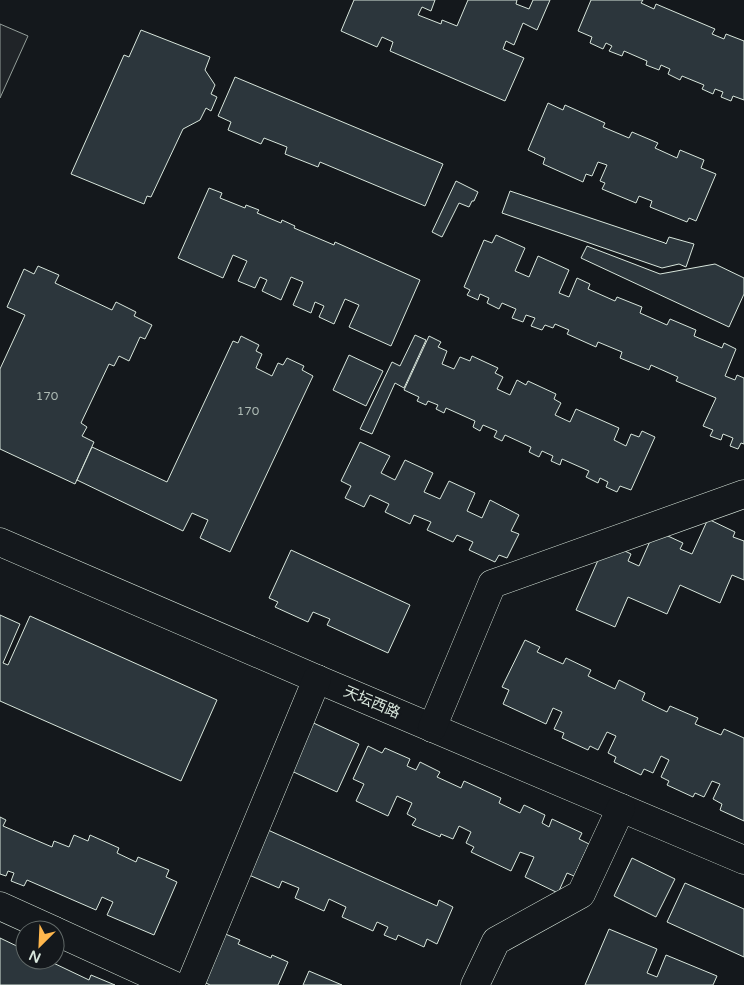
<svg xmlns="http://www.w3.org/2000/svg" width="744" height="985" font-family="'Varela Round','Noto Sans SC',sans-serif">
  <rect width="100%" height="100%" fill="#14181c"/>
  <path fill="#202428" stroke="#939e99" d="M 0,24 L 28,36 L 0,98 Z"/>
  <g fill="#2c363c" stroke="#d8e6dc">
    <path d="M 354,0 L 435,0 L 431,11 L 422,7 L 418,15 L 441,24 L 442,20 L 457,26 L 468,0 L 517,0 L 516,4 L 529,9 L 533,0 L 550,0 L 537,30 L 523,23 L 514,45 L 506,41 L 503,49 L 524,58 L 505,101 L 390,51 L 393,42 L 382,37 L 377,47 L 341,31 Z"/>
    <path d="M 591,0 L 643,0 L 641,3 L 654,9 L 656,4 L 715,29 L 712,34 L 724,39 L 726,34 L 744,41 L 744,100 L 733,96 L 731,101 L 721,97 L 723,92 L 715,89 L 713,94 L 702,89 L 704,85 L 682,76 L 680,80 L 668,74 L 670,69 L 661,65 L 659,70 L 646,65 L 647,61 L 624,51 L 622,56 L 609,51 L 612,46 L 606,43 L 603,49 L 590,43 L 592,37 L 578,31 Z"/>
    <path d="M 141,30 L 210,57 L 205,70 L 215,85 L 211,94 L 217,97 L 211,111 L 206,108 L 200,120 L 183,129 L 151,197 L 147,196 L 144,204 L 71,174 L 124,55 L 129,57 Z"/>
    <path d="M 235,77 L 443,164 L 425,206 L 320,162 L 318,167 L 285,154 L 287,147 L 264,138 L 261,144 L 228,130 L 231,122 L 218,116 Z"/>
    <path d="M 548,103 L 563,110 L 565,105 L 605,123 L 603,127 L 629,138 L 632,132 L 658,143 L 655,148 L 677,158 L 680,150 L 704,160 L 701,168 L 716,174 L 696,221 L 689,218 L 687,222 L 650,207 L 652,201 L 639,196 L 636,203 L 602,189 L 605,183 L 600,181 L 607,165 L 598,162 L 592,176 L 586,174 L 583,182 L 543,164 L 545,158 L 528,150 Z"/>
    <path d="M 456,181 L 478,192 L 474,201 L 472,201 L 469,207 L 459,203 L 442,237 L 432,232 Z"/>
    <path d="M 209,188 L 222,193 L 220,198 L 245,208 L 246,205 L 259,210 L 257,213 L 281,223 L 282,220 L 295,226 L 294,228 L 334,245 L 335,242 L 420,280 L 391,346 L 349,327 L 359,305 L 345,299 L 334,324 L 319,317 L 324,306 L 315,302 L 311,313 L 293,305 L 303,282 L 291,277 L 281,300 L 262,291 L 267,280 L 260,277 L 255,288 L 238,281 L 247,261 L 233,255 L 223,278 L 178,258 Z"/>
    <path d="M 510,191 L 665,243 L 666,244 L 669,237 L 694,244 L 686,267 L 679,264 L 662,268 L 502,213 Z"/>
    <path d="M 496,235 L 525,248 L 515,271 L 529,277 L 538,256 L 569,270 L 559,293 L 569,297 L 577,278 L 590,284 L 588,289 L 615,301 L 617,297 L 642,307 L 640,313 L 667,325 L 670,319 L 696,330 L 694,336 L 722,348 L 724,343 L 736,349 L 725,376 L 735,380 L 737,375 L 744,378 L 744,444 L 741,443 L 738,449 L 730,446 L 733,438 L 723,434 L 721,440 L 710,436 L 713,430 L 703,426 L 716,398 L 676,381 L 678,377 L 651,365 L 649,370 L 620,358 L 622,352 L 598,342 L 596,347 L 567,334 L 569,330 L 555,324 L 553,328 L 545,325 L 542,330 L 531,326 L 535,318 L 526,315 L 523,322 L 512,318 L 516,309 L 502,303 L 499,309 L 487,303 L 489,298 L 480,294 L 478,300 L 467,295 L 470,290 L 464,287 L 484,240 L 492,243 Z"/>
    <path d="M 587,246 L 660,274 L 715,264 L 744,278 L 744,294 L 729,327 L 581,258 Z"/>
    <path d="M 38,266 L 59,275 L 55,283 L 112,310 L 116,302 L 136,312 L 134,316 L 152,325 L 145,339 L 140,337 L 129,361 L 119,356 L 114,366 L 109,364 L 81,423 L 87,427 L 82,436 L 94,442 L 75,484 L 0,449 L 0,369 L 25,315 L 7,307 L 24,269 L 34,274 Z"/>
    <path d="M 415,335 L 426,340 L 404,388 L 395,383 L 372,434 L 360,429 L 392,362 L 400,366 Z"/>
    <path d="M 241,336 L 259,345 L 256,351 L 262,354 L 256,368 L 272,376 L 278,363 L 283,365 L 287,358 L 304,366 L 302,370 L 313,376 L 230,552 L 200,538 L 208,520 L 192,513 L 183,531 L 77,480 L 92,447 L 167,482 L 233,341 L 238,343 Z"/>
    <path d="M 429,336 L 441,342 L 438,347 L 447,351 L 442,364 L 454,369 L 460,357 L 470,361 L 472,356 L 498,368 L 495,373 L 503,377 L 497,389 L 510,395 L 517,380 L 526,385 L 528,381 L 556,394 L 554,399 L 561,403 L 555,415 L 570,422 L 576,409 L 619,428 L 614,440 L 626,446 L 631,434 L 639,437 L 642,431 L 655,437 L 631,490 L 620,486 L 617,492 L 606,487 L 608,482 L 600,478 L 598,483 L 586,477 L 589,471 L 562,459 L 560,465 L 551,461 L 553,456 L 542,451 L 539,457 L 529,452 L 531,447 L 505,435 L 502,441 L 494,437 L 497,431 L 483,425 L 480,431 L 473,427 L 475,421 L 446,408 L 444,413 L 436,409 L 438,405 L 428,401 L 426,405 L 417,401 L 419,397 L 404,390 Z"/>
    <path d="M 349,355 L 383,371 L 366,406 L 333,390 Z"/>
    <path d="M 360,442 L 390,456 L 381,473 L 395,480 L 405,460 L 433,473 L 424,492 L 440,499 L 449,481 L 475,493 L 467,511 L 482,518 L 490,500 L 519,515 L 511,531 L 519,534 L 507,558 L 499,555 L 495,562 L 469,550 L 473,542 L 457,535 L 453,542 L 427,530 L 431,522 L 414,515 L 410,524 L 385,512 L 389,504 L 370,495 L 364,507 L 345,498 L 351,486 L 341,481 Z"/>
    <path d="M 708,519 L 735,532 L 733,537 L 744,541 L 744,580 L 732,575 L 720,603 L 680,585 L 667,614 L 628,597 L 615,627 L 576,610 L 603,549 L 617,547 L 631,554 L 628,561 L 639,566 L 655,530 L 683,543 L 680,549 L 692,554 Z"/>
    <path d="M 291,550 L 410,605 L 388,653 L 327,625 L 330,619 L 313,612 L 308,622 L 275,607 L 278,602 L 269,598 Z"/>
    <path d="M 0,615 L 20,624 L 3,663 L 8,665 L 30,616 L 217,700 L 181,781 L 0,701 Z"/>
    <path d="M 525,640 L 540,647 L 537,652 L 563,664 L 566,658 L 591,670 L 588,676 L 615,689 L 619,680 L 645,693 L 642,700 L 667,712 L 670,706 L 698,718 L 695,724 L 721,735 L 724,729 L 744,738 L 744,821 L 720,810 L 722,804 L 713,799 L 720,784 L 712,781 L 704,797 L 695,793 L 693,797 L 667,785 L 669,781 L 661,777 L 669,760 L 661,756 L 653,773 L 644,769 L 641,775 L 614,762 L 616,757 L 608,753 L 616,736 L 607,732 L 598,750 L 590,746 L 588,750 L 562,738 L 564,733 L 554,729 L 562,712 L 553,708 L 546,724 L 503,704 L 509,690 L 502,687 Z"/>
    <path d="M 307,720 L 359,744 L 337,792 L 285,768 Z"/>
    <path d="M 368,746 L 382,753 L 385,748 L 410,759 L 407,766 L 416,770 L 420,762 L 440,772 L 437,777 L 461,788 L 464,781 L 501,798 L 499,803 L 520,813 L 524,805 L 545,815 L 542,823 L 549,827 L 552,819 L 582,833 L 579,839 L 589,844 L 574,876 L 567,873 L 558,893 L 525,877 L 534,857 L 520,852 L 511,871 L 471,852 L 474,847 L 466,843 L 471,832 L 459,826 L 453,839 L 441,834 L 440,837 L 412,825 L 416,819 L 407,814 L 412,803 L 397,796 L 388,816 L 356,801 L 364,784 L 353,779 Z"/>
    <path d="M 0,817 L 6,820 L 3,826 L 52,847 L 54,841 L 69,847 L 74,835 L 88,841 L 90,835 L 119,848 L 117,853 L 136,862 L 138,857 L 169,870 L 166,877 L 177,882 L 154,935 L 107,915 L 113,902 L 102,897 L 96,910 L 27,880 L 24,886 L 11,881 L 14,873 L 8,871 L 6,876 L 0,874 Z"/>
    <path d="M 259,826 L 437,906 L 439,900 L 453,907 L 437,944 L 427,939 L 424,947 L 398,935 L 396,940 L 384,935 L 388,927 L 377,922 L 373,931 L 342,917 L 346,907 L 329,899 L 324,911 L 295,898 L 299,888 L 282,881 L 279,888 L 249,875 Z"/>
    <path d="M 632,858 L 675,879 L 656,917 L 614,896 Z"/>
    <path d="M 685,883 L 744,909 L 744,957 L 667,922 Z"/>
    <path d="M 609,929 L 657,949 L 647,973 L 657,977 L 666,955 L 717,976 L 713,985 L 585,985 Z"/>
    <path d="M 223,933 L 240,940 L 238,944 L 271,958 L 272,955 L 288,962 L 278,985 L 210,985 L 202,981 Z"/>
    <path d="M 0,938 L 25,950 L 25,960 L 47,960 L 89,980 L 91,975 L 115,985 L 0,985 Z"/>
    <path d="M 309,971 L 342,985 L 303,985 Z"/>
  </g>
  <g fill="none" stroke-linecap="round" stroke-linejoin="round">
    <defs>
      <g id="minor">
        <path d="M 0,542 L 317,679 L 744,860"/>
        <path d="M 432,728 L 492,584 L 744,494"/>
        <path d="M 0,906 L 53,930"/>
        <path d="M 55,931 L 173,985"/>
        <path d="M 190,985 L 317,679"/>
        <path d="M 475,985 L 496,941 L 581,894 L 621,808"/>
      </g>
    </defs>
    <use href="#minor" stroke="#d8e6dc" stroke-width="29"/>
    <use href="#minor" stroke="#14181c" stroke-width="28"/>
  </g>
  <g text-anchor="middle" stroke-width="4" stroke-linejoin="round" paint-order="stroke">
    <g font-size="12" fill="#adbab4">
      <text x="47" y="400">170</text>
      <text x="248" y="415">170</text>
    </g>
    <g font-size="15" fill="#d8e6dc" stroke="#14181c">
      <text transform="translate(372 702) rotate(23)" y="5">天坛西路</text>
    </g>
  </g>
  <g transform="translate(40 945) rotate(204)"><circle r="24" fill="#14181c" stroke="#626a69"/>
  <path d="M0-4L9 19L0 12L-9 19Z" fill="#ffb74d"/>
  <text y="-8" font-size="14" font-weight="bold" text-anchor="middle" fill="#d8e6dc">N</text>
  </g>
</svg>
